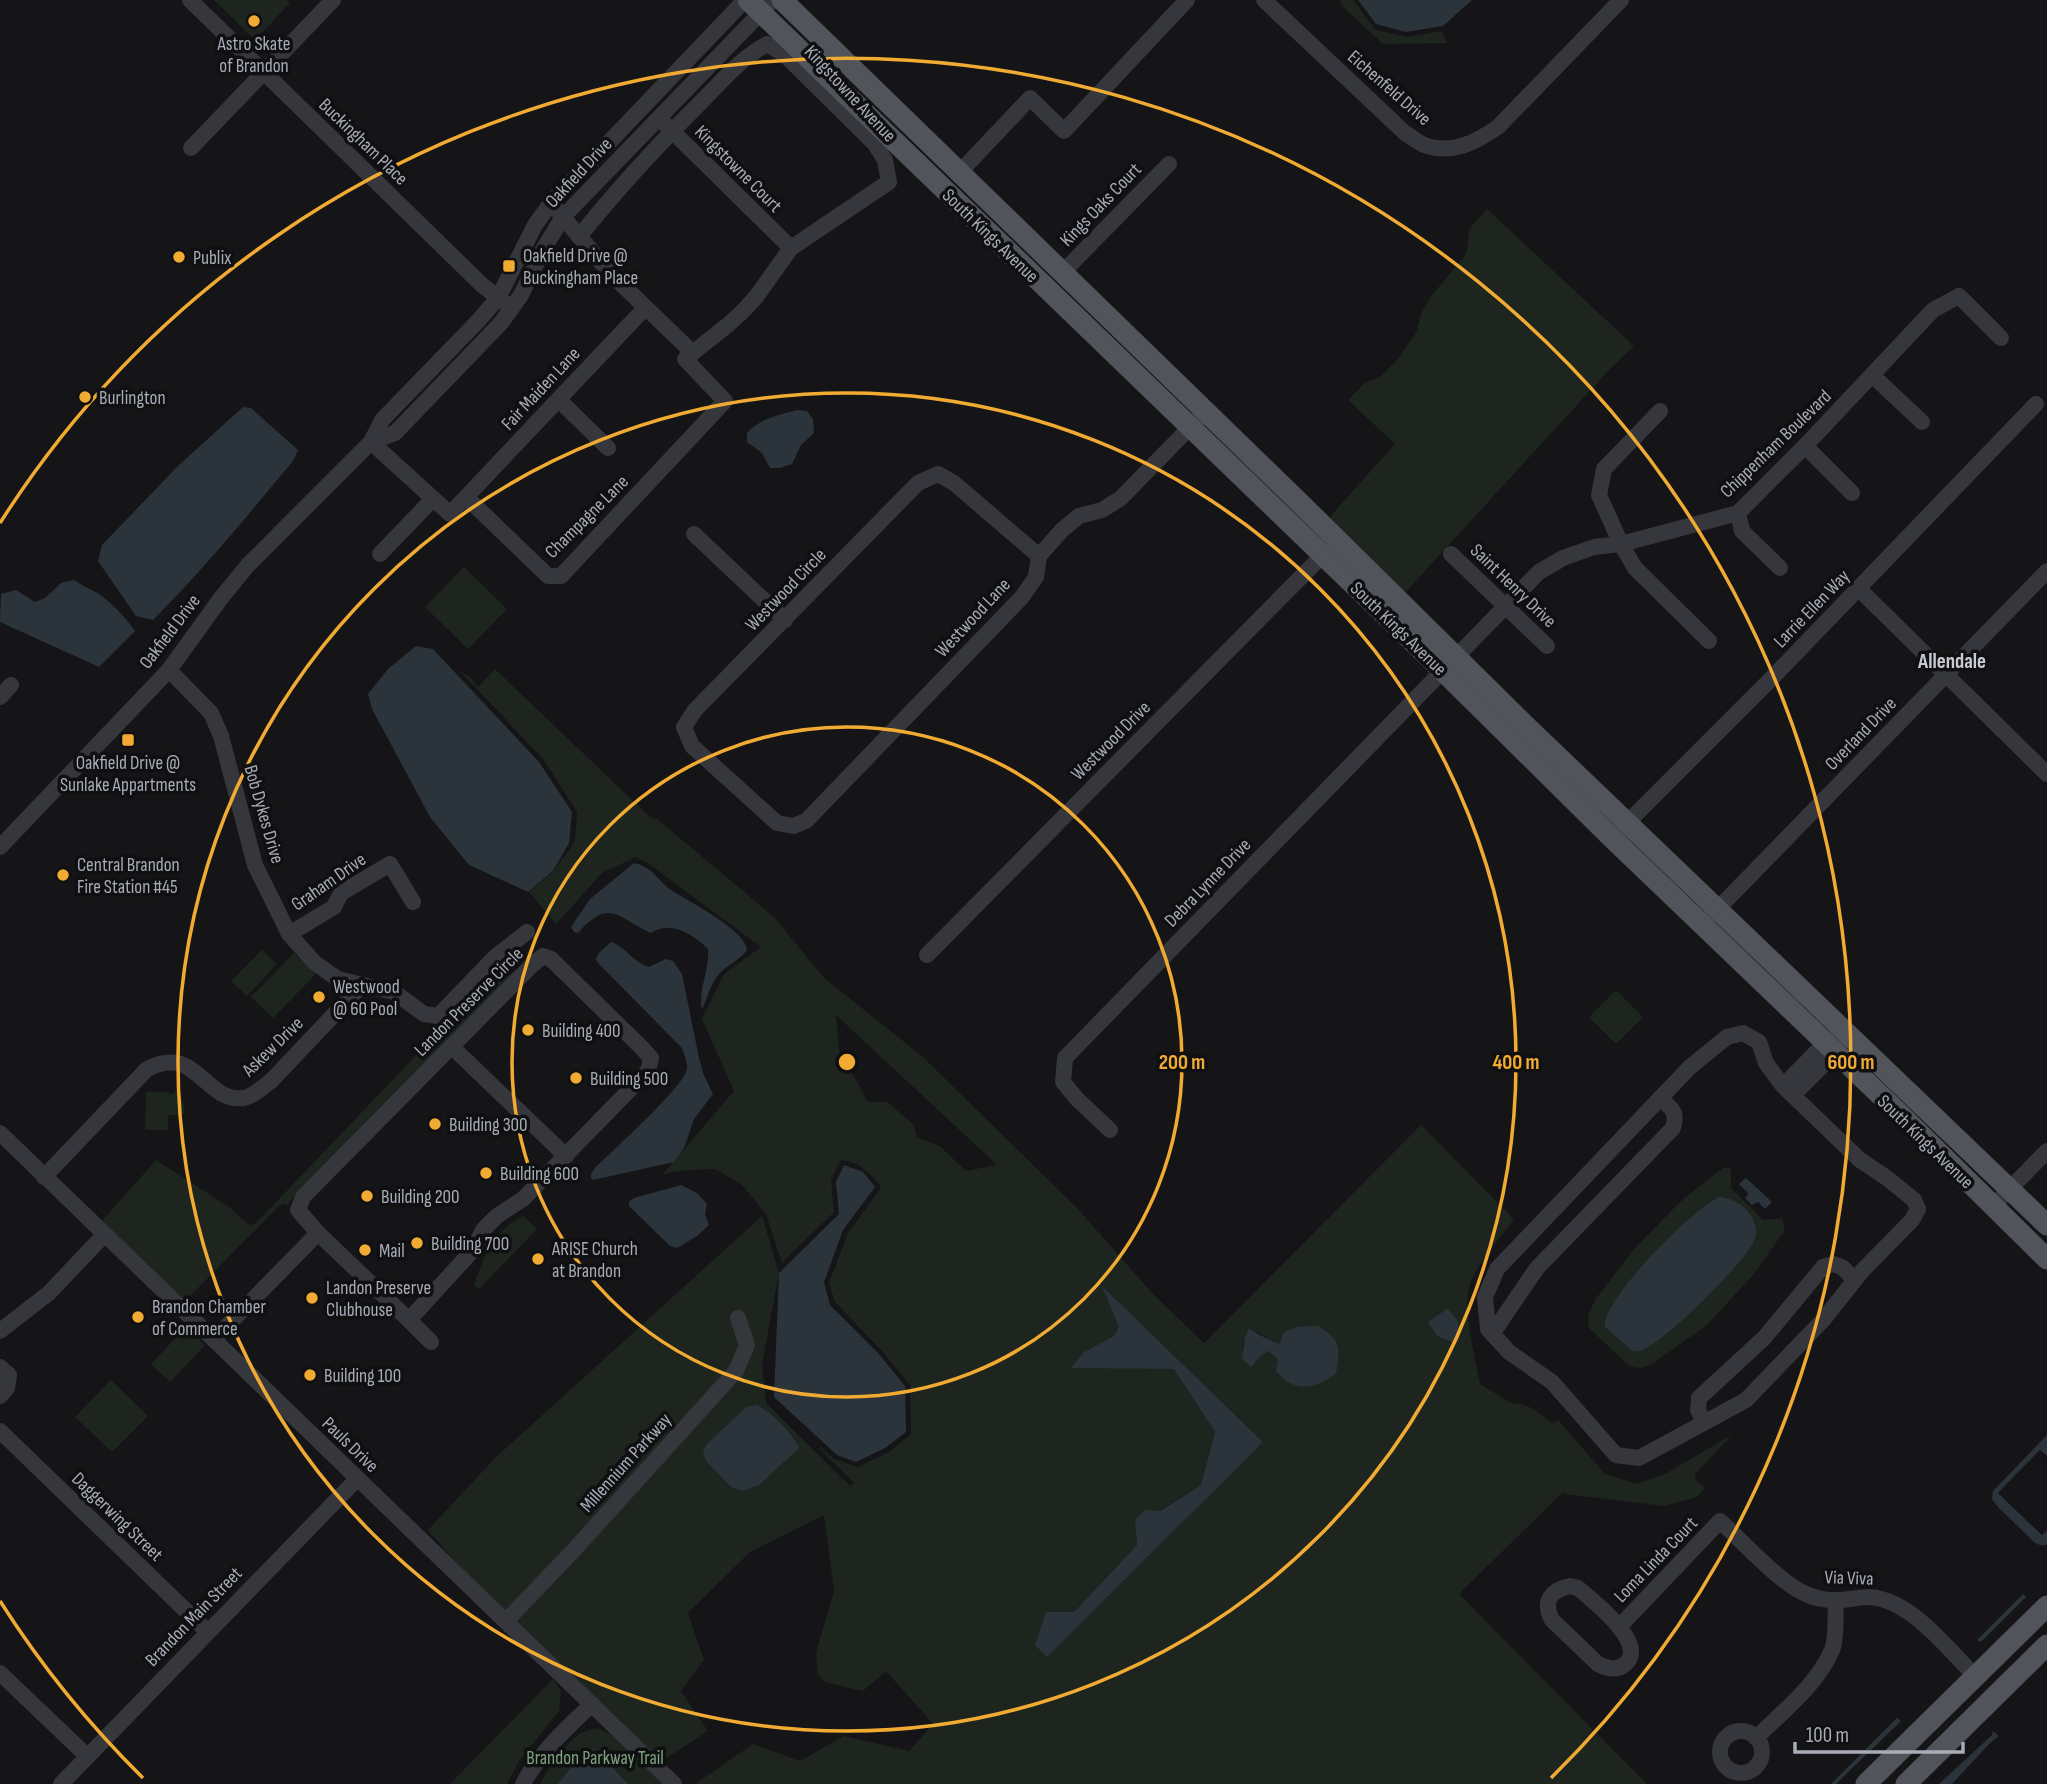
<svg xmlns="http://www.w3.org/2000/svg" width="2047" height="1784" font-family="'Sofia Sans Condensed',sans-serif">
  <rect width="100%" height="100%" fill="#151517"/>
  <g fill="#1d251e" fill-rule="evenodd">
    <path d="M 214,0 L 287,0 L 290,3 L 255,40 Z"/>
    <path d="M 1340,0 L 1353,0 L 1376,30 L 1407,37 L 1442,31 L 1447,43 L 1383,44 L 1342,6 Z"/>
    <path d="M 1487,209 L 1634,346 L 1609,370 L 1402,596 L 1326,521 L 1395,444 L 1348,400 L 1365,383 L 1380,377 L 1397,360 L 1416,333 L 1422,312 L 1431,296 L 1464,257 L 1467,251 L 1469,229 Z"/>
    <path d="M 464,567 L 507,609 L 468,649 L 425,607 Z"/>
    <path d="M 495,669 L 651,818 L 657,819 L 774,917 L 824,978 L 923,1057 L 1078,1209 L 1154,1295 L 1204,1343 L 1421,1125 L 1514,1219 C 1500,1239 1480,1259 1471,1282 C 1461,1306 1475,1357 1480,1384 L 1513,1404 C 1527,1402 1540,1413 1550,1422 L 1554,1423 L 1558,1420 L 1605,1474 L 1637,1484 L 1667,1473 L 1733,1434 L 1695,1474 L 1695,1479 L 1705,1488 L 1697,1497 L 1664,1506 L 1565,1494 L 1563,1492 L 1459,1594 L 1647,1784 L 695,1784 L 753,1744 L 800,1761 L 844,1736 L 909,1751 L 933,1724 L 886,1671 L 863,1691 L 824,1682 L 818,1674 L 816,1653 L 834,1591 L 824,1515 L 750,1552 L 688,1613 L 704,1660 L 681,1691 L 708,1731 L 662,1761 L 506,1621 L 428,1530 L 495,1458 L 762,1216 L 779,1273 L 762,1364 L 766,1403 L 850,1486 L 854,1483 L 820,1449 L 820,1446 L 834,1459 L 858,1467 L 889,1452 L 911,1434 L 910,1385 L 881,1350 L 835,1302 L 829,1283 L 848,1233 L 880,1189 L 880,1185 C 869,1173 857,1159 840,1161 L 831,1180 L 834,1212 L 782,1263 L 766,1214 L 742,1185 L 715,1169 L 676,1171 L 662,1175 L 734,1091 L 702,1019 L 724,974 L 761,947 L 649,864 L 636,857 L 602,873 L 556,924 L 529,892 L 554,871 L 575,841 L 577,812 L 543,759 L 460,671 L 470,677 L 478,687 ZM 836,1015 L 996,1164 L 996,1165 L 966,1171 L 941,1147 L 917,1137 L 913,1124 L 887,1102 L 868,1102 L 839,1050 ZM 1104,1288 L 1263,1442 L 1047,1657 L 1046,1612 L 1074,1612 L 1137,1545 L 1135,1520 L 1159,1511 L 1201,1485 L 1215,1432 L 1174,1369 L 1072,1367 L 1084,1352 L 1114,1336 L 1119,1327 ZM 1296,1327 L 1279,1360 L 1269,1351 L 1261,1355 L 1242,1350 L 1249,1328 L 1279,1344 L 1284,1332 Z"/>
    <path d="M 262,950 L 277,964 L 247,996 L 231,981 Z"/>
    <path d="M 294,953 L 316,974 L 273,1018 L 251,997 Z"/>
    <path d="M 517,970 L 289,1202 L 288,1206 L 285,1204 L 280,1205 L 189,1297 L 189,1303 L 214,1329 L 212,1331 L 100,1223 L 156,1160 L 229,1207 L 249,1225 L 255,1224 L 446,1024 L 482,991 Z"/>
    <path d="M 1616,990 L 1643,1017 L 1616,1044 L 1589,1017 Z"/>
    <path d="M 177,1091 L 181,1094 L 185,1112 L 182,1115 L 168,1115 L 168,1130 L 145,1130 L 146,1092 L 169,1092 L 169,1095 Z"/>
    <path d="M 1724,1167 L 1731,1169 L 1731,1188 L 1763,1220 L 1782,1218 L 1785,1230 L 1754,1274 L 1707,1325 L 1652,1364 L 1641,1368 L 1629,1366 L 1589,1328 L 1588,1316 L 1595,1300 L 1634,1249 L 1680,1202 Z"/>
    <path d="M 523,1216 L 537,1229 L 479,1289 L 474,1285 C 483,1258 495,1229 523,1216 Z"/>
    <path d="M 186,1327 L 205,1345 L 170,1382 L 151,1364 Z"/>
    <path d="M 111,1380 L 148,1416 L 112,1452 L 75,1417 Z"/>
    <path d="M 553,1679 L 561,1691 L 559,1711 L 519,1761 L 507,1784 L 450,1784 Z"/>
    <path d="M 597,1728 L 616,1737 L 665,1784 L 540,1784 C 550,1767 563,1745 580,1734 C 585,1730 592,1730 597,1728 Z"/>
  </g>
  <g fill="#2b343b">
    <path d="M 1358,0 L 1472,0 L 1443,26 L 1406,32 L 1376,24 Z"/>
    <path d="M 243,407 L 251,408 L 298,450 L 293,461 C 248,515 203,570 153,620 L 136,616 L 98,561 L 102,545 L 178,466 Z"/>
    <path d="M 797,410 L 807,411 L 813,419 L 814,433 L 801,445 L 792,464 L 780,468 L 770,468 L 762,453 L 747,442 L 747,433 C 761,418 779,415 797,410 Z"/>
    <path d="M 74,580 C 82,586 91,589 99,594 C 113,604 125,617 135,631 L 99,667 L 0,622 L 1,594 L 16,590 L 35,602 L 45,598 L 61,583 Z"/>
    <path d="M 416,646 L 433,649 L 539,762 L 572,812 L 569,843 L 553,871 L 528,892 L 469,865 L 430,817 L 372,709 L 368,694 L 388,669 Z"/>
    <path d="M 634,863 C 656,868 657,882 674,892 C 692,903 745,930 747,950 C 740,960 728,964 720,973 C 710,983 708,997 702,1010 C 698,988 710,970 708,949 C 692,934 671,920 651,933 C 617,918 610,897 578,933 L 574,932 L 571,927 L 590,899 Z"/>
    <path d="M 611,942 C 626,947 634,963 649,967 L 666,959 L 673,961 L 682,974 L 699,1058 L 703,1073 L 713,1094 L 694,1119 L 684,1148 L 674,1162 L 593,1180 L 591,1178 L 591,1174 L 595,1168 C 611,1152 684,1087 687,1069 C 688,1062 684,1055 682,1048 L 598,963 L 596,959 L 599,953 Z"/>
    <path d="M 844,1165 L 863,1172 L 875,1187 L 843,1230 L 824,1282 L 830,1305 L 878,1353 L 905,1386 L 906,1432 L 885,1448 L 856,1462 L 837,1455 L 774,1397 L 779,1273 L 839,1214 L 836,1182 Z"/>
    <path d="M 1746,1178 L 1772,1202 L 1765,1209 L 1758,1202 L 1752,1205 L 1745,1198 L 1748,1195 L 1747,1192 L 1739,1184 Z"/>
    <path d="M 681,1185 L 697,1193 L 707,1204 L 705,1214 L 709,1225 L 697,1236 L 677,1248 L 670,1246 L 629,1206 L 629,1202 L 634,1198 Z"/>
    <path d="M 1719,1197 C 1739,1198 1763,1218 1754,1241 C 1744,1263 1665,1342 1642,1350 C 1638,1352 1637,1351 1632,1351 L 1605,1327 C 1602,1299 1693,1209 1719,1197 Z"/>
    <path d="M 1102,1286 L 1263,1442 L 1047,1657 L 1035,1645 L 1046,1612 L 1074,1612 L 1137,1545 L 1135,1520 L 1145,1510 L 1160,1511 L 1201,1485 L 1215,1432 L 1174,1369 L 1071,1368 L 1084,1352 L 1114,1336 L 1119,1327 Z"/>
    <path d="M 1447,1309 C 1458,1318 1463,1330 1456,1343 L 1437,1336 L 1428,1322 Z"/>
    <path d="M 1318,1326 C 1342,1340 1340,1348 1336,1374 C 1313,1389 1296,1394 1276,1371 L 1278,1360 L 1269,1351 L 1261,1355 L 1251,1367 L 1242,1359 L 1245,1338 L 1249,1328 L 1260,1335 L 1279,1344 L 1284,1332 L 1296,1327 Z"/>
    <path d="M 757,1405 C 773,1414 791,1431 799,1448 L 759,1485 L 743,1491 L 731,1487 L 706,1461 L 703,1453 L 706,1445 L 746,1407 Z"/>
    <path d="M 2047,1435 L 2047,1456 L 2040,1450 L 1998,1493 L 2042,1535 L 2047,1530 L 2047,1545 L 2040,1545 L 2035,1543 L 1998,1507 L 1992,1499 L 1993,1491 Z"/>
    <path d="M 2023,1594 L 2026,1597 L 1984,1639 L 1980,1642 L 1977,1640 Z"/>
    <path d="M 1897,1718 L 1901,1721 L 1836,1784 L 1831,1784 Z"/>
    <path d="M 1993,1731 L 1999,1736 L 1990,1743 L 1952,1784 L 1939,1784 L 1992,1735 Z"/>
    <path d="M 593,1749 L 597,1752 L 628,1784 L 558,1784 L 582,1754 Z"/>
  </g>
  <path fill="#151517" d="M 2040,1450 L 2047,1456 L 2047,1460 L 2040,1455 L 2003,1493 L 2042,1530 L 2047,1527 L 2047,1530 L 2042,1535 L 1998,1493 Z"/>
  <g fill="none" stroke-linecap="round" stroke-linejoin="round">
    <g stroke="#36373c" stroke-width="16">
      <path d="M 190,0 L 482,285 L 506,304"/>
      <path d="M 1264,0 L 1405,133 C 1411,137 1418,142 1424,145 C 1453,155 1476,142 1498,127 L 1621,0"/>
      <path d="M 665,124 L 791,248"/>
      <path d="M 191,148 L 333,0"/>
      <path d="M 959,173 L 1030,98 L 1064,131 L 1187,0"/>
      <path d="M 557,210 L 611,274 L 693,353"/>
      <path d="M 1062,273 L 1169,164"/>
      <path d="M 1872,375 L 1922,422"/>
      <path d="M 559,400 L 608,448"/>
      <path d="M 1660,411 L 1604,469 L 1599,495 L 1621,544 L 1635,568 L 1709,641"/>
      <path d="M 371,442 L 395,433 L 501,323 L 521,295 L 544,248 L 563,217 L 773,0"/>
      <path d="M 371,442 L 450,514 L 645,308"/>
      <path d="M 1805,446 L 1852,493"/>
      <path d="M 466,497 L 548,576 L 561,576 L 725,401 L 685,359 L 729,324 L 743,311 L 756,297 L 791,248 L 889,182 L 885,160 L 874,143 L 785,55 L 767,44 C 741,58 723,80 702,101 C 659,144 617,189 579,237"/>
      <path d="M 1738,513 L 1742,531 L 1780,568"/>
      <path d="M 694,534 L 785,620"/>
      <path d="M 380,554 L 433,499"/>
      <path d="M 1451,554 L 1547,646"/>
      <path d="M 1039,556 L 954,483 L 938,474 L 918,483 L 695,710 L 684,727 L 692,746 L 777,823 L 793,826 L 806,821 L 1022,597 L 1036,577 L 1039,556 L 1062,530 L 1079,516 L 1102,510 L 1121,498 L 1198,419"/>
      <path d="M 1859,589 L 2047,774"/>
      <path d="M 169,670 L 211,713 L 221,736 L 255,865 L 289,934 L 315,963 L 338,979 L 362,985"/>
      <path d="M 0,697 L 11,685"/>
      <path d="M 1620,830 L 1770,680 L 2036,404"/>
      <path d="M 0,847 L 169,670 L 221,598 L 248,565 L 371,442 L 382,420 L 478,321 L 498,298 L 535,225 L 551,203 L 745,0"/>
      <path d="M 1702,925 L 2047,571"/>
      <path d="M 289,934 L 334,907 L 341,893 L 390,864 L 413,902"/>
      <path d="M 927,955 L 1315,563 L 1331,551"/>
      <path d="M 452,1047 L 566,1156"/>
      <path d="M 1783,1086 L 1860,1160 L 1887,1178 L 1914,1200 L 1918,1209 L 1912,1220 L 1862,1271 L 1823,1320 L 1746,1400 L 1639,1458 L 1616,1455 L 1552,1382 L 1509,1352 L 1488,1329 L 1485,1297 L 1497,1269 L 1690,1067 L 1727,1037 L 1743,1033 L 1759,1042 L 1766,1063 L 1783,1086 L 1825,1043 L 1834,1037"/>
      <path d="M 1793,1095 L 1835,1053 L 1839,1043"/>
      <path d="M 1110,1130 L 1077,1099 L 1063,1082 L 1065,1058 L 1539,572 L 1563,558 L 1594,547 L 1621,544 L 1738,513 L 1805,446 L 1933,310 L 1959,296 L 2001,338"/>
      <path d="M 0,1133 L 674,1784"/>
      <path d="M 44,1177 L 147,1069 C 197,1043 204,1103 244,1098 C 254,1096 264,1086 272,1080 L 362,985 L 394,992 L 424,1014 L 438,1016 L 495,957 L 527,932"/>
      <path d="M 1993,1206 L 2047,1151"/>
      <path d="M 409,1320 L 431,1342"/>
      <path d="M 0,1331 L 49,1293 L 104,1235"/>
      <path d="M 1492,1334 L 1537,1268 L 1673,1128 C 1678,1111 1672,1109 1660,1098"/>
      <path d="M 213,1339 L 224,1329 L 318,1233 L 298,1210 L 303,1197 L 531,966 L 543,956 L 551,959 L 641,1047 L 651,1058 L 648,1071 L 523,1199 L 497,1216 L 483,1230 L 473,1250 L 409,1320 L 318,1233"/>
      <path d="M 0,1367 L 9,1375 L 7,1388 L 0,1396"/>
      <path d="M 1704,1423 L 1698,1410 L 1699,1398 L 1764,1338 L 1823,1267 L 1833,1264 L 1842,1267 L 1855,1280"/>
      <path d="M 0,1431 L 208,1632"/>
      <path d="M 1570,1586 L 1578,1588 C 1592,1600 1651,1645 1624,1665 C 1616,1671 1606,1668 1598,1664 L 1552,1620 C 1542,1601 1551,1590 1570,1586 Z"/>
      <path d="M 506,1621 L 573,1551 L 736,1371 L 747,1345 L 738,1318"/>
      <path d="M 1619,1627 L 1720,1521 C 1741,1540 1782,1585 1806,1594 C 1814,1598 1829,1601 1838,1600 C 1848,1600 1859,1597 1870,1597 C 1911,1600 1947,1648 1975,1676"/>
      <path d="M 0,1673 L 87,1756"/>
      <circle cx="1741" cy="1752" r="21"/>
      <path d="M 1756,1738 C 1783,1711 1817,1685 1832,1650 C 1837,1638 1835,1614 1836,1601"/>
      <path d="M 61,1784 L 357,1479"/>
      <path d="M 523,1784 C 540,1752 566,1729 592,1704"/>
    </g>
    <g stroke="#52545b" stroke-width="21">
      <path d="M 748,0 L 1443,671 L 1612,838 L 1900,1114 L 2047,1259"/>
      <path d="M 782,0 L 1301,504 L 1526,726 L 2047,1225"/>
      <path d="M 1866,1784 L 2047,1606"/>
      <path d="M 1906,1784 L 2047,1645"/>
    </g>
  </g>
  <g fill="none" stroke="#f2ab32" stroke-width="3.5">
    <circle cx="847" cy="1062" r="335"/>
    <circle cx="847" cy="1062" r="669"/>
    <path d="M143 1778A1004 1004 0 0 1 0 1601M0 523A1004 1004 0 1 1 1551 1778"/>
  </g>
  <g fill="#f2ab32" stroke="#101012" stroke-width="2.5">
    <circle cx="254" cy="21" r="7"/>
    <circle cx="179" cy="257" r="7"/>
    <rect x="502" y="259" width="14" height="14" rx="3.5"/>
    <circle cx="85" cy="397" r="7"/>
    <rect x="121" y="733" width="14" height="14" rx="3.5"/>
    <circle cx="63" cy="875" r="7"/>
    <circle cx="319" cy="997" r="7"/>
    <circle cx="528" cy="1030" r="7"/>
    <circle cx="576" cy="1078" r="7"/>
    <circle cx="435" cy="1124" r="7"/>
    <circle cx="486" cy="1173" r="7"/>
    <circle cx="367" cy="1196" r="7"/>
    <circle cx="417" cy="1243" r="7"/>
    <circle cx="365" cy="1250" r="7"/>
    <circle cx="538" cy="1259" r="7"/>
    <circle cx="312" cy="1298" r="7"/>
    <circle cx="138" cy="1317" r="7"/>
    <circle cx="310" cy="1375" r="7"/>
  </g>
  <g text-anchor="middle" stroke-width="7" stroke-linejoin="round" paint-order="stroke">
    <g font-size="19" fill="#a7acb7" stroke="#101012" text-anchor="start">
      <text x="254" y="50" text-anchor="middle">Astro Skate<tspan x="254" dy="22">of Brandon</tspan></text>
      <text x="523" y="262">Oakfield Drive @<tspan x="523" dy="22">Buckingham Place</tspan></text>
      <text x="193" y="264">Publix</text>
      <text x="99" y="404">Burlington</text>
      <text x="128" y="769" text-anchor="middle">Oakfield Drive @<tspan x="128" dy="22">Sunlake Appartments</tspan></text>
      <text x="77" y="871">Central Brandon<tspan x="77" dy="22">Fire Station #45</tspan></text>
      <text x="333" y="993">Westwood<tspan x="333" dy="22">@ 60 Pool</tspan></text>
      <text x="542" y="1037">Building 400</text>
      <text x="590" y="1085">Building 500</text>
      <text x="449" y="1131">Building 300</text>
      <text x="500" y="1180">Building 600</text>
      <text x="381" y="1203">Building 200</text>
      <text x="431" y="1250">Building 700</text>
      <text x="552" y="1255">ARISE Church<tspan x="552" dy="22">at Brandon</tspan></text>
      <text x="379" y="1257">Mail</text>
      <text x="326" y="1294">Landon Preserve<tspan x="326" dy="22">Clubhouse</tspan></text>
      <text x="152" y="1313">Brandon Chamber<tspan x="152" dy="22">of Commerce</tspan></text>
      <text x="324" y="1382">Building 100</text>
    </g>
    <g font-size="19" fill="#a7acb7" stroke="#101012">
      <text transform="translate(1390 87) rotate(41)" y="7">Eichenfeld Drive</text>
      <text transform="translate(851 93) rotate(47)" y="7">Kingstowne Avenue</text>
      <text transform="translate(364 141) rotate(44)" y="7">Buckingham Place</text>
      <text transform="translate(739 168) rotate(45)" y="7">Kingstowne Court</text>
      <text transform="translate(578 172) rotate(-47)" y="7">Oakfield Drive</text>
      <text transform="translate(1100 204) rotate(-46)" y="7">Kings Oaks Court</text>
      <text transform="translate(991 235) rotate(44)" y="7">South Kings Avenue</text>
      <text transform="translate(540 388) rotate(-47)" y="7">Fair Maiden Lane</text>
      <text transform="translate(1775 443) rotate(-44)" y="7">Chippenham Boulevard</text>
      <text transform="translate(586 516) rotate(-45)" y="7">Champagne Lane</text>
      <text transform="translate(1514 585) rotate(44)" y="7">Saint Henry Drive</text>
      <text transform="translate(785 589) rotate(-46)" y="7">Westwood Circle</text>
      <text transform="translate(1811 608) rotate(-46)" y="7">Larrie Ellen Way</text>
      <text transform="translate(972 617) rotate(-47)" y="7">Westwood Lane</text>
      <text transform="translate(1399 628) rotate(44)" y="7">South Kings Avenue</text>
      <text transform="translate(169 631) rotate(-53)" y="7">Oakfield Drive</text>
      <text transform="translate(1860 733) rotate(-46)" y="7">Overland Drive</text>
      <text transform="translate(1110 740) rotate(-45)" y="7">Westwood Drive</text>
      <text transform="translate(265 814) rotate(74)" y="7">Bob Dykes Drive</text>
      <text transform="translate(328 881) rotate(-35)" y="7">Graham Drive</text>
      <text transform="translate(1207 882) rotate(-46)" y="7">Debra Lynne Drive</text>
      <text transform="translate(468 1001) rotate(-45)" y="7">Landon Preserve Circle</text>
      <text transform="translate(272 1046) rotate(-44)" y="7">Askew Drive</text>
      <text transform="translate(1926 1141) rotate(44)" y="7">South Kings Avenue</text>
      <text transform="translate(351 1444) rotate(44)" y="7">Pauls Drive</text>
      <text transform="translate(625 1462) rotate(-48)" y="7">Millennium Parkway</text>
      <text transform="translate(118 1516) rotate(44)" y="7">Daggerwing Street</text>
      <text transform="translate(1655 1559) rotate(-46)" y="7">Loma Linda Court</text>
      <text transform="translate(1849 1577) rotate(2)" y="7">Via Viva</text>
      <text transform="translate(193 1616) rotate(-46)" y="7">Brandon Main Street</text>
    </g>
    <g font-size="19" fill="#7ea27f" stroke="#101012">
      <text x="595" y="1764">Brandon Parkway Trail</text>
    </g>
    <g font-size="21" font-weight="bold" fill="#c8cbd3" stroke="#101012">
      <text x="1952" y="668">Allendale</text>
    </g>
  </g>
  <circle cx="847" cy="1062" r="10" fill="#f2ab32" stroke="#101012" stroke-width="3.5"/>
  <g font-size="21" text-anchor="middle" font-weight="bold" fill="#f2ab32" stroke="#101012" stroke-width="7" stroke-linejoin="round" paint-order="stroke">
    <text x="1182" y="1069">200 m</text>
    <text x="1516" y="1069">400 m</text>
    <text x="1851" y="1069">600 m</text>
  </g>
  <path d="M1795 1742v10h168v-10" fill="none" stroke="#a7acb7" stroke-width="3.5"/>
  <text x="1806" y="1742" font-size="21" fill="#a7acb7" stroke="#101012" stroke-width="5" paint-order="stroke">100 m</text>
</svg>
